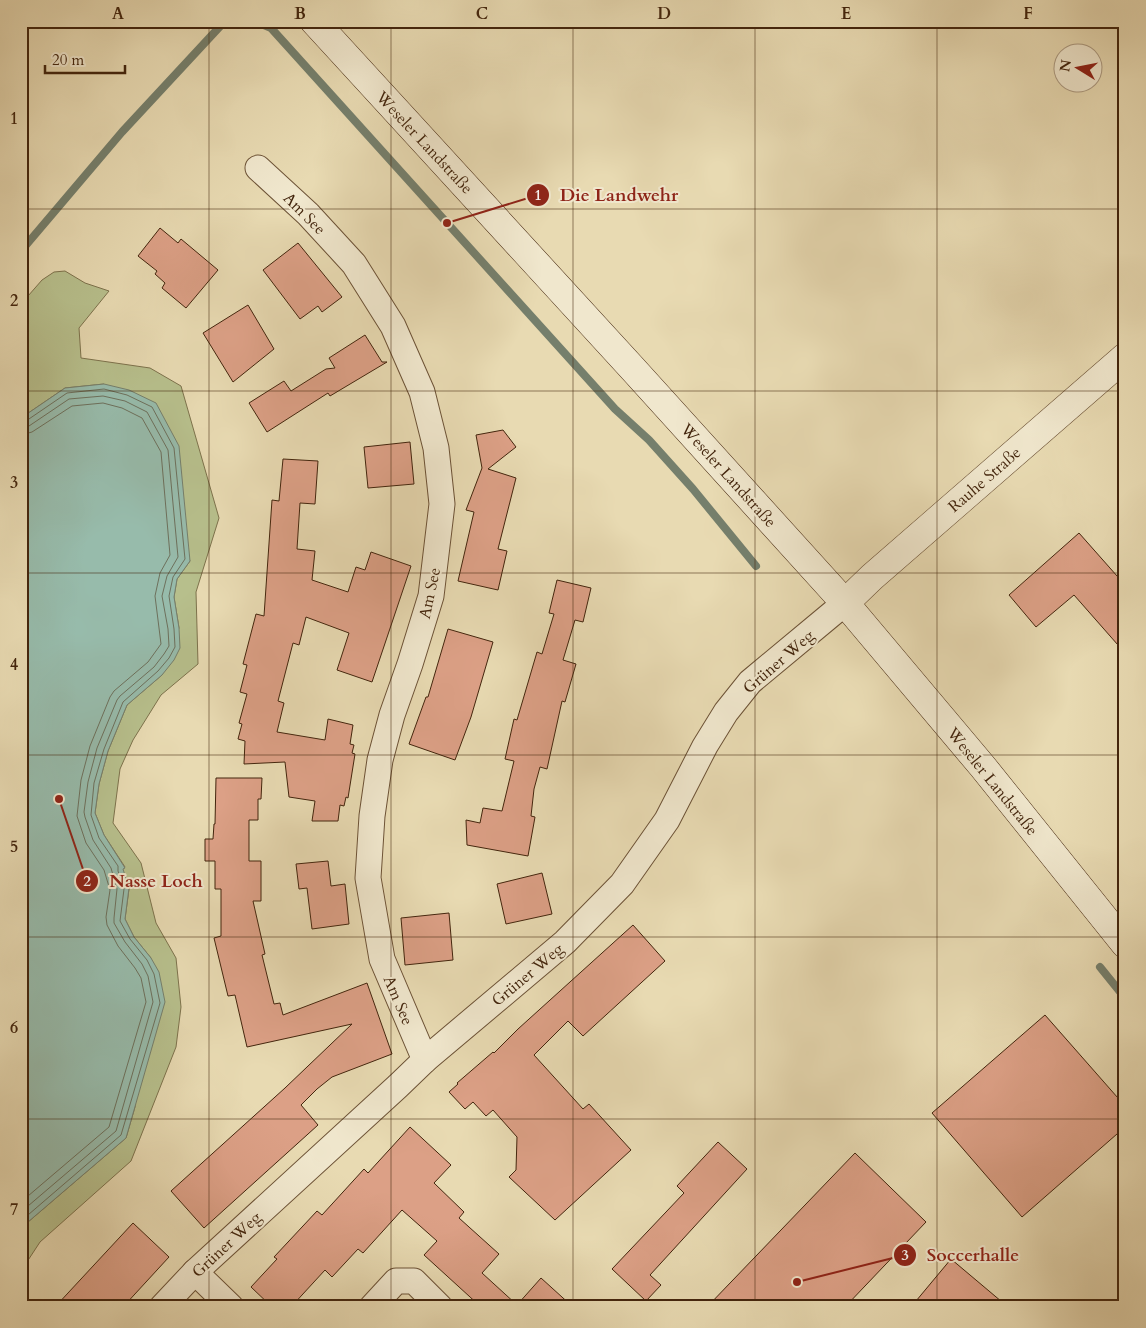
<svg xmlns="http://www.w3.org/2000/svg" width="1146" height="1328" font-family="Cardo,serif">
  <rect width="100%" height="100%" fill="#e8dab2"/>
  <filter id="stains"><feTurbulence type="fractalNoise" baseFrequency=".004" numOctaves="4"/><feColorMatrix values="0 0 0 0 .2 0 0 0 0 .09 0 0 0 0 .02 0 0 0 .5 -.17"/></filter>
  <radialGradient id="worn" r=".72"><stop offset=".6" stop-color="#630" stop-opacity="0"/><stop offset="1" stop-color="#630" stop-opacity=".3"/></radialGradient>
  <path fill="#b7bf8c" stroke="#7d724c" d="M 65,271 L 85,283 L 109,291 L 79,328 L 81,358 L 150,368 L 181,386 L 219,518 L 196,592 L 198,664 L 161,695 L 133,740 L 120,769 L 113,823 L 141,863 L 156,923 L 176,958 L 181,1007 L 176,1047 L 131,1161 L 40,1242 L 21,1271 L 21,1228 L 126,1138 L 135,1107 L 151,958 L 134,937 L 125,919 L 129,889 L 122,869 L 125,867 L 104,835 L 95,813 L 99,784 L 108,751 L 127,705 L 162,675 L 179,628 L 174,597 L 177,579 L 190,561 L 104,384 L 65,388 L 21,418 L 21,304 L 42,280 L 54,272 Z"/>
  <path fill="#97bbab" stroke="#757f6c" d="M 104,384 L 129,390 L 156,403 L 179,446 L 190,561 L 177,579 L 174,597 L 179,628 L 180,648 L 174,660 L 162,675 L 127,705 L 108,751 L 99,784 L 95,813 L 104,835 L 125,868 L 123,869 L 129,888 L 125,919 L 134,937 L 151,958 L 159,972 L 165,1002 L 126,1138 L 21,1228 L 21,418 L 65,388 Z"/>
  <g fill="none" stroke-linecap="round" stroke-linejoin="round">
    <g stroke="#6d705c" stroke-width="1">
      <path d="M 21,421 L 26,421 L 67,393 L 104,389 L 127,395 L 152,407 L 174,448 L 185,559 L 173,577 L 169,596 L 174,629 L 175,647 L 169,658 L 158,671 L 123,702 L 104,749 L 94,783 L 91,815 L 99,838 L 118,866 L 118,871 L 124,889 L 120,921 L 130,939 L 147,960 L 154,974 L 160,1003 L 121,1135 L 21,1221"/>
      <path d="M 21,428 L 29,426 L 69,399 L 103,396 L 125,401 L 147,412 L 168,450 L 178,557 L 167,576 L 162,596 L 168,629 L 169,646 L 164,654 L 154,667 L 120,696 L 117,700 L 97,748 L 88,782 L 84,812 L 85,817 L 93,840 L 111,868 L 117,889 L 114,918 L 114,923 L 125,942 L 142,964 L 148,976 L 153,1002 L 116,1131 L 21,1212"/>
      <path d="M 21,435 L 32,432 L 72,406 L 103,403 L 122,408 L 142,418 L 161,452 L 170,555 L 160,573 L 155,596 L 161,644 L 148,662 L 114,691 L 110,697 L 90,746 L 81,780 L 77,816 L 86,843 L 104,870 L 110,890 L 106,917 L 107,925 L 118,946 L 135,968 L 141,978 L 146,1002 L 109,1127 L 21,1202"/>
    </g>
    <g stroke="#757f6c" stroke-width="8">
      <path d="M 254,21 L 271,28 L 615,409 L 649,440 L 693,489 L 756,566"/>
      <path d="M 21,251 L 122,132 L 225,21"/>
      <path d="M 1100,967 L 1125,998"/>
    </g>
  </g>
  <g fill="#dca086" stroke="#43250d">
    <path d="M 160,228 L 178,243 L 181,239 L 218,270 L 186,308 L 162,288 L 165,283 L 155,274 L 157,271 L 138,256 Z"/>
    <path d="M 298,243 L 342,297 L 322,312 L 318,306 L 300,319 L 263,270 Z"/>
    <path d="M 248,305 L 274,349 L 233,382 L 203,333 Z"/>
    <path d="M 365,335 L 382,362 L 387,362 L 330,396 L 328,393 L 267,432 L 249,403 L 284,381 L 291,391 L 326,369 L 335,368 L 329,358 Z"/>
    <path d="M 503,430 L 516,447 L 488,469 L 516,478 L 498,549 L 507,551 L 498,590 L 458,581 L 474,512 L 466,510 L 482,468 L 476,435 Z"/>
    <path d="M 410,442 L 414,484 L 368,488 L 364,447 Z"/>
    <path d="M 283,459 L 318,461 L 315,504 L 300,503 L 297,549 L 315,551 L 312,580 L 348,592 L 356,567 L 365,570 L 371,552 L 411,566 L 372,682 L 337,670 L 349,633 L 306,617 L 299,645 L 293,643 L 278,701 L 284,703 L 277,732 L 325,740 L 328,719 L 353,725 L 350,744 L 354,745 L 352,753 L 355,754 L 348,798 L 346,797 L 344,806 L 340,805 L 338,821 L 312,821 L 315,801 L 289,797 L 285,762 L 244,764 L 245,741 L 238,739 L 242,724 L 239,723 L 247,694 L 240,692 L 247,665 L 243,664 L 256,614 L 264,616 L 272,500 L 279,501 Z"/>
    <path d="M 1079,533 L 1125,585 L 1125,653 L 1074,595 L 1036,627 L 1009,595 Z"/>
    <path d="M 557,580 L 591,588 L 583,622 L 575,620 L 563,660 L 576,664 L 565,702 L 562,701 L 547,769 L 540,767 L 534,789 L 531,816 L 535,817 L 528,856 L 467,845 L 466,820 L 480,823 L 483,808 L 502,811 L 514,761 L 505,759 L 514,719 L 517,720 L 537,652 L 542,654 L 554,614 L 549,613 Z"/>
    <path d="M 448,629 L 493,642 L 471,717 L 455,760 L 409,744 L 426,697 L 428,697 Z"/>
    <path d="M 216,778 L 262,778 L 261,799 L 258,799 L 258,820 L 249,820 L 249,861 L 261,861 L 261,901 L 253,901 L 265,954 L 262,955 L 274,1004 L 280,1003 L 283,1015 L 367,983 L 392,1054 L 332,1077 L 317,1089 L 301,1105 L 318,1125 L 204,1228 L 171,1191 L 285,1088 L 352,1024 L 247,1047 L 235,995 L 228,996 L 214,938 L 221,936 L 221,889 L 215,889 L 215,861 L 205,861 L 205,839 L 213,839 L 214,824 L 215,824 Z"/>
    <path d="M 328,861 L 331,886 L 345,884 L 349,924 L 312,929 L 307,888 L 299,889 L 296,864 Z"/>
    <path d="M 542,873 L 552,914 L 506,924 L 497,884 Z"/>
    <path d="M 449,913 L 453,960 L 405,965 L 401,918 Z"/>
    <path d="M 633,925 L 665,961 L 583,1036 L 568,1021 L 534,1055 L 583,1109 L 589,1104 L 631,1150 L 555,1220 L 509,1177 L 516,1170 L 517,1137 L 493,1110 L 486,1116 L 473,1102 L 465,1109 L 449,1092 L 458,1084 L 457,1083 L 493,1052 L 494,1053 L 518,1029 Z"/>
    <path d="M 1045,1015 L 1125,1106 L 1125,1127 L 1022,1217 L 932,1113 Z"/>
    <path d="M 410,1127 L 451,1165 L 434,1183 L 464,1212 L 459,1218 L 499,1254 L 482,1273 L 517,1305 L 541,1278 L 573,1307 L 481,1307 L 424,1255 L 437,1241 L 402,1210 L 363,1253 L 358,1249 L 332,1277 L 325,1270 L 291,1307 L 272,1307 L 251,1287 L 277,1259 L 274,1257 L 317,1211 L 322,1215 L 364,1169 L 368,1173 Z"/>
    <path d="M 718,1142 L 747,1169 L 650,1275 L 661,1285 L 646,1301 L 612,1269 L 684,1193 L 677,1186 Z"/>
    <path d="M 855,1153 L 926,1222 L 845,1307 L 707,1307 Z"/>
    <path d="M 133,1223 L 169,1257 L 123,1307 L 55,1307 Z"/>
    <path d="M 951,1259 L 1008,1307 L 911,1307 Z"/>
  </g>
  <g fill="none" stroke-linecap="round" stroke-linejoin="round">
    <defs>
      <g id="minor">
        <path d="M 258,168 L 308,214 L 354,264 L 393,326 L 422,392 L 436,448 L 442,504 L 431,596 L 410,664 L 392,715 L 380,760 L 372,816 L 368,878 L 382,959 L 425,1060"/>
        <path d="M 195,1272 L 231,1307"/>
        <path d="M 162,1307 L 195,1272 L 398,1086 L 425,1060 L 565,942 L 622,884 L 667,820 L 705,746 L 726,712 L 750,682 L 845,603"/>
        <path d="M 372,1307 L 396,1281 L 414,1281 L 440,1307"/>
      </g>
      <path id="tertiary" d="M 845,603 L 872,577 L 1125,357"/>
      <path id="secondary" d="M 314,21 L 633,369 L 845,603 L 983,767 L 1125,944"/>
    </defs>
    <use href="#minor" stroke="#6c5236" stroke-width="27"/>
    <use href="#tertiary" stroke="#6c5236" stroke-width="29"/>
    <use href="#secondary" stroke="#43250d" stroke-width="29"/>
    <use href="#minor" stroke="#f0e7cd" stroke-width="25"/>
    <use href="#tertiary" stroke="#f0e7cd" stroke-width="28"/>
    <use href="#secondary" stroke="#f0e7cd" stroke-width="28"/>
  </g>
  <path fill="none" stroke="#43250d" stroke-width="1" stroke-opacity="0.55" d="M 209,21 L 209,1307M 391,21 L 391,1307M 573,21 L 573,1307M 755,21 L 755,1307M 937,21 L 937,1307M 21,209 L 1125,209M 21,391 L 1125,391M 21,573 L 1125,573M 21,755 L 1125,755M 21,937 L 1125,937M 21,1119 L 1125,1119"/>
  <g text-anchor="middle" stroke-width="4" stroke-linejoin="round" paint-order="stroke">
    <g font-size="16" fill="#43250d" stroke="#f0e7cd">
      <text transform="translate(425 142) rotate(47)" y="6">Weseler Landstraße</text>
      <text transform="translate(305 213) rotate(45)" y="6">Am See</text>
      <text transform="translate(729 475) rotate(48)" y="6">Weseler Landstraße</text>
      <text transform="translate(984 479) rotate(-41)" y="6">Rauhe Straße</text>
      <text transform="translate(429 593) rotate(-78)" y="6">Am See</text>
      <text transform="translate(778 661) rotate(-41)" y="6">Grüner Weg</text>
      <text transform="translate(993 781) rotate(51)" y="6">Weseler Landstraße</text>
      <text transform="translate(527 974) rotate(-40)" y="6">Grüner Weg</text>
      <text transform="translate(399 1000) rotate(67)" y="6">Am See</text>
      <text transform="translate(226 1244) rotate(-43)" y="6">Grüner Weg</text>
    </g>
  </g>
  <path fill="none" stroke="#8f2418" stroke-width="2" d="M447 223L538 195M59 799L87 881M797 1282L905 1255"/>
  <g fill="#8f2418" stroke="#f0e7cd" stroke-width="2">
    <circle cx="447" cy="223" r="5"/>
    <circle cx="59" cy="799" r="5"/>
    <circle cx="797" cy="1282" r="5"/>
    <circle cx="538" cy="195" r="12"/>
    <circle cx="87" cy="881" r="12"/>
    <circle cx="905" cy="1255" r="12"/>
  </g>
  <g font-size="15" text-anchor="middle" font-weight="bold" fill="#fff">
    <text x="538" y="200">1</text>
    <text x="87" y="886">2</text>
    <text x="905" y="1260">3</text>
  </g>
  <g font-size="18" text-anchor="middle" font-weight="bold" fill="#8f2418" stroke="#f0e7cd" stroke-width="4" stroke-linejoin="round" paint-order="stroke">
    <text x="619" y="201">Die Landwehr</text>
    <text x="156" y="887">Nasse Loch</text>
    <text x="973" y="1261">Soccerhalle</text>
  </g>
  <rect width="1146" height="1328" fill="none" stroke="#e8dab2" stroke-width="55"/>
  <g transform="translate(1078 68) rotate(280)"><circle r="24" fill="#f0e7cd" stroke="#ab9980"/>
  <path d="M0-4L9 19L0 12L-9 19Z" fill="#8f2418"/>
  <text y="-8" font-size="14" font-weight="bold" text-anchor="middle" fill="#43250d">N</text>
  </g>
  <path d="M45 65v8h80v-8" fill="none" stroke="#43250d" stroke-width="2.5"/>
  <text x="52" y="65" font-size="15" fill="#43250d" stroke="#f0e7cd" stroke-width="4" paint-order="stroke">20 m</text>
  <rect x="28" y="28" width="1090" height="1272" fill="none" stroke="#43250d" stroke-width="2"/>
  <g font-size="16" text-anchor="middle" font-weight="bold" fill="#43250d">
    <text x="118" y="19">A</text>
    <text x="300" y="19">B</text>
    <text x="482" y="19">C</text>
    <text x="664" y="19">D</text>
    <text x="846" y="19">E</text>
    <text x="1028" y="19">F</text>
    <text x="14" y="124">1</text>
    <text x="14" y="306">2</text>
    <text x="14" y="488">3</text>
    <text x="14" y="670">4</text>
    <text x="14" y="852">5</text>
    <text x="14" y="1033">6</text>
    <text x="14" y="1215">7</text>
  </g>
  <rect width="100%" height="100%" filter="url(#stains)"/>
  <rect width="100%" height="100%" fill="url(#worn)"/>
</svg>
